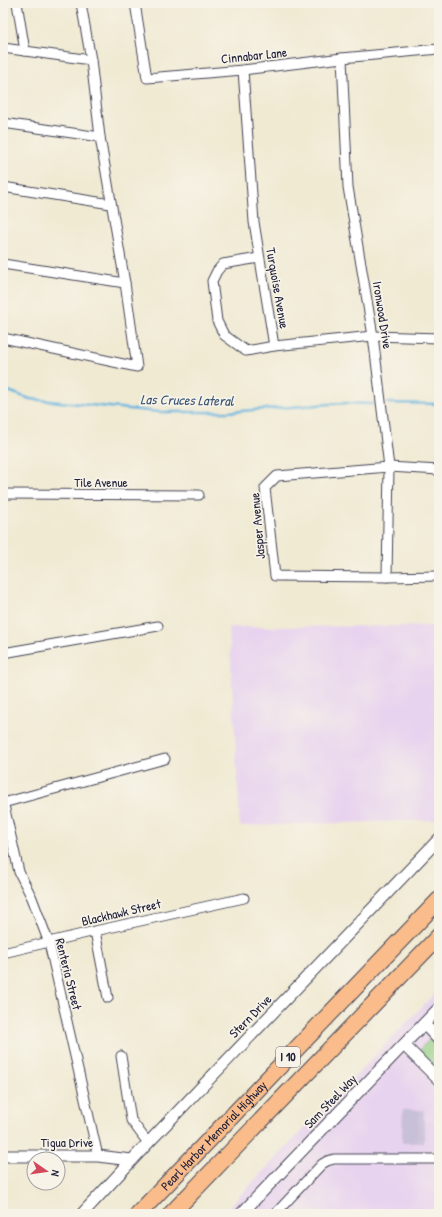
<svg xmlns="http://www.w3.org/2000/svg" width="442" height="1217" font-family="'Patrick Hand',sans-serif">
  <rect width="100%" height="100%" fill="#f7f3e8"/>
  <filter id="ink" filterUnits="userSpaceOnUse"><feTurbulence type="fractalNoise" baseFrequency=".025" numOctaves="2"/><feDisplacementMap in="SourceGraphic" scale="8" xChannelSelector="R" yChannelSelector="G"/><feConvolveMatrix kernelMatrix="1 2 1 2 8 2 1 2 1" color-interpolation-filters="sRGB"/></filter>
  <filter id="wash" filterUnits="userSpaceOnUse"><feTurbulence type="fractalNoise" baseFrequency=".012" numOctaves="4" result="noise"/><feDisplacementMap in="SourceGraphic" scale="16" xChannelSelector="R" yChannelSelector="G"/><feGaussianBlur stdDeviation="0.9" result="paint"/><feColorMatrix in="noise" values="0 0 0 0 0 0 0 0 0 0 0 0 0 0 0 0 0 1.4 0 .05"/><feComposite in="paint" operator="in"/></filter>
  <g filter="url(#wash)">
    <rect width="100%" height="100%" fill="#f0ead3"/>
    <g fill="#e7d2ef">
      <path d="M 439,626 L 439,820 L 240,826 L 229,627 Z"/>
      <path d="M 439,989 L 439,1214 L 222,1214 Z"/>
    </g>
    <path fill="#c8bfd8" d="M 403,1110 L 424,1110 L 424,1143 L 402,1143 Z"/>
    <path fill="#91cc81" stroke="#5a775e" d="M 429,1040 L 434,1043 L 439,1048 L 439,1071 L 422,1054 L 420,1049 Z"/>
    <g fill="none" stroke-linecap="round" stroke-linejoin="round">
      <g stroke="#63b4de" stroke-width="2.5">
        <path d="M 3,389 L 30,399 L 159,412 L 228,412 L 343,403 L 373,404"/>
        <path d="M 388,403 L 439,404"/>
      </g>
    </g>
  </g>
  <g filter="url(#ink)">
    <g fill="none" stroke-linecap="round" stroke-linejoin="round">
      <defs>
        <g id="minor">
          <path d="M 17,3 L 25,51"/>
          <path d="M 135,3 L 147,78 L 243,70 L 342,58 L 439,49"/>
          <path d="M 3,48 L 91,60"/>
          <path d="M 342,58 L 348,187 L 373,336 L 389,467 L 387,577"/>
          <path d="M 243,70 L 254,222 L 274,346 L 373,336 L 439,338"/>
          <path d="M 3,123 L 100,137"/>
          <path d="M 3,187 L 111,204"/>
          <path d="M 259,258 L 223,264 L 217,271 L 212,281 L 217,321 L 224,335 L 246,351 L 274,346"/>
          <path d="M 3,264 L 125,283"/>
          <path d="M 3,338 L 137,367 L 125,283 L 100,137 L 91,60 L 81,3"/>
          <path d="M 439,470 L 389,467 L 277,476 L 265,488 L 275,576 L 387,577 L 439,576"/>
          <path d="M 3,494 L 199,495"/>
          <path d="M 3,653 L 158,626"/>
          <path d="M 3,801 L 19,872 L 32,898 L 49,943 L 98,1156"/>
          <path d="M 3,803 L 165,759"/>
          <path d="M 95,931 L 108,998"/>
          <path d="M 3,953 L 95,931 L 244,898"/>
          <path d="M 121,1056 L 131,1120 L 148,1143"/>
          <path d="M 275,1214 L 322,1164 L 327,1161 L 334,1159 L 439,1159"/>
        </g>
        <g id="tertiary">
          <path d="M 424,1024 L 439,1040"/>
          <path d="M 404,1045 L 439,1080"/>
          <path d="M 3,1156 L 98,1156 L 131,1160"/>
          <path d="M 82,1214 L 148,1143 L 439,839"/>
          <path d="M 241,1214 L 439,1008"/>
        </g>
        <g id="motorway">
          <path id="s1" d="M 138,1214 L 439,900"/>
          <path d="M 171,1214 L 439,936"/>
        </g>
      </defs>
      <use href="#minor" stroke="#414052" stroke-width="11"/>
      <use href="#tertiary" stroke="#414052" stroke-width="13"/>
      <use href="#motorway" stroke="#414052" stroke-width="18"/>
      <use href="#minor" stroke="#fff" stroke-width="9"/>
      <use href="#tertiary" stroke="#fff" stroke-width="11"/>
      <use href="#motorway" stroke="#f9bc8a" stroke-width="16"/>
    </g>
  </g>
  <g text-anchor="middle" stroke-width="3.5" stroke-linejoin="round" paint-order="stroke">
    <rect fill="#f7f3e8" stroke="#62616f" stroke-width="1" x="276" y="1047" width="24" height="20" rx="3"/>
    <g font-size="12" font-weight="bold" fill="#22223b">
      <text x="288" y="1061">I 10</text>
    </g>
    <g font-size="13" fill="#22223b" stroke="#f7f3e8">
      <text transform="translate(254 55) rotate(-6)" y="5">Cinnabar Lane</text>
      <text transform="translate(278 288) rotate(80)" y="5">Turquoise Avenue</text>
      <text transform="translate(383 315) rotate(81)" y="5">Ironwood Drive</text>
      <text x="101" y="487">Tile Avenue</text>
      <text transform="translate(257 526) rotate(-95)" y="5">Jasper Avenue</text>
      <text transform="translate(121 912) rotate(-13)" y="5">Blackhawk Street</text>
      <text transform="translate(69 974) rotate(76)" y="5">Renteria Street</text>
      <text transform="translate(250 1016) rotate(-46)" y="5">Stern Drive</text>
      <text transform="translate(330 1101) rotate(-46)" y="5">Sam Steel Way</text>
      <text dy="5" stroke="none"><textPath href="#s1" startOffset="109">Pearl Harbor Memorial Highway</textPath></text>
      <text x="67" y="1147">Tigua Drive</text>
    </g>
    <g font-size="14" font-style="italic" fill="#395574" stroke="#f7f3e8">
      <text transform="translate(187 400) rotate(1)" y="5">Las Cruces Lateral</text>
    </g>
  </g>
  <rect width="442" height="1217" fill="none" stroke="#f7f3e8" stroke-width="16"/>
  <g transform="translate(46 1171) rotate(103)"><circle r="19" fill="#f7f3e8" stroke="#a29fa3"/>
  <path d="M0-3L7 15L0 10L-7 15Z" fill="#d1495b"/>
  <text y="-6" font-size="11" font-weight="bold" text-anchor="middle" fill="#22223b">N</text>
  </g>
</svg>
